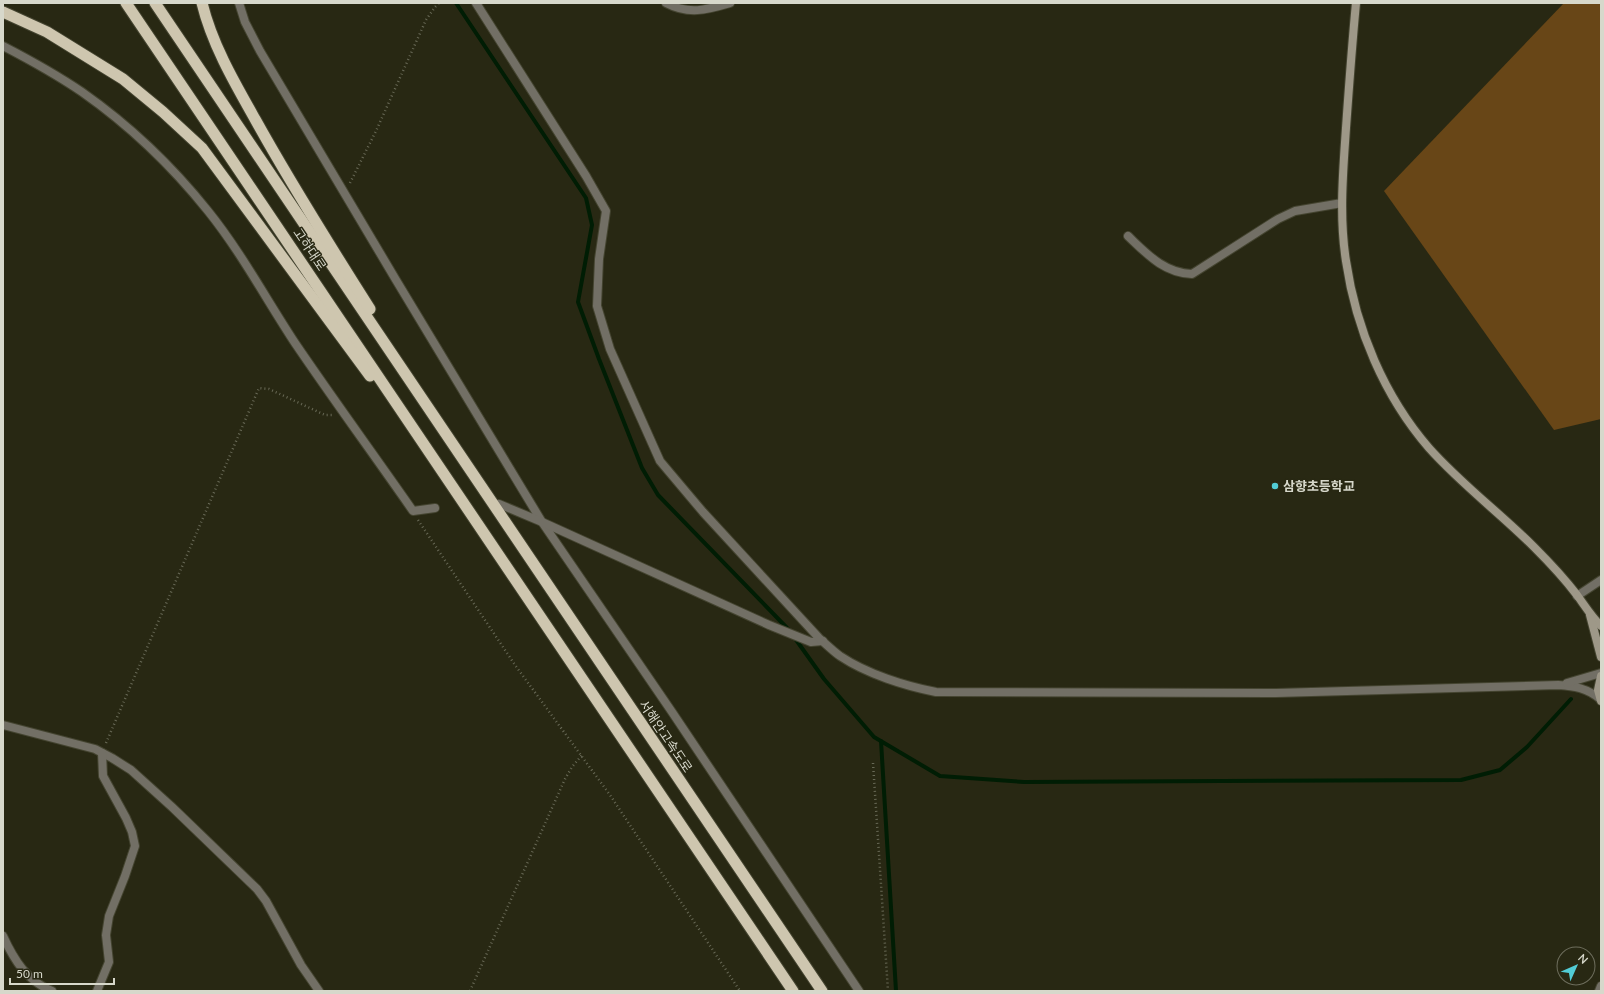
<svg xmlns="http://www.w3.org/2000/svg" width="1604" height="994" font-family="Lato,'Noto Sans KR',sans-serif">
  <rect width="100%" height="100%" fill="#282813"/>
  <path fill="#684617" d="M 1564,3 L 1601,3 L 1601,419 L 1554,430 L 1384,191 Z"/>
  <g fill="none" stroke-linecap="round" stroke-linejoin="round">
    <g stroke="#001d04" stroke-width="4">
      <path d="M 456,3 L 586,198 L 592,225 L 578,302 L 599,359 L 642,468 L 658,495 L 790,631"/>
      <path d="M 794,637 L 824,679 L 874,737 L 940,776 L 1024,782 L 1461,780 L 1500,770 L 1527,747 L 1571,699"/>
      <path d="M 881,741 L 896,991"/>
    </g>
    <defs>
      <g id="service">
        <path d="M 239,3 L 245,22 L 260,51 L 396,280 L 542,522 L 672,712 L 859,991"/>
        <path d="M 3,46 C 30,60 57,75 82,92 C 129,125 172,166 208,211 C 241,252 266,299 295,343 C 333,399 374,455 413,511 L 435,508"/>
        <path d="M 1128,236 C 1147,254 1164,273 1192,274 L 1278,219 L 1295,211 L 1342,203"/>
        <path d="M 499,504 L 542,522 L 769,625 L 811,642 L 823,641"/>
        <path d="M 3,936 C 14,960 27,981 52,991"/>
      </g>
      <g id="minor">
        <path d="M 476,3 L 586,176 L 606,211 L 599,259 L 597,306 L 610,349 L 660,461 L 703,512 L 819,638 C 826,644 833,651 840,656 C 867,674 905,686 936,692 L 1276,693 L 1558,685 C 1574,686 1587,688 1600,699"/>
        <path d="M 666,3 C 689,15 706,10 730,3"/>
        <path d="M 1567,683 L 1601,673"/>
        <path d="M 3,725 L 95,749 L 112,758 L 131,770 L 172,807 L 257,889 L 266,901 L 301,965 L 319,991"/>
        <path d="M 97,991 L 109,962 L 106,935 L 109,916 L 125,876 L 135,846 L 132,832 L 126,818 L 103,776 L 102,753"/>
      </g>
      <g id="tertiary">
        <path d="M 1577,596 L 1601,580"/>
        <path d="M 1599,991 L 1601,986"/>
      </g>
      <g id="secondary">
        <path d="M 1356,3 C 1352,45 1349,86 1346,128 C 1343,172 1339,217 1346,261 C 1356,329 1384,396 1429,448 C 1461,484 1500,513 1534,547 C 1549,562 1564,578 1577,595 C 1585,606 1591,616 1601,626"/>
        <path d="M 1590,615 L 1601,657"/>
        <path d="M 1601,676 L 1598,690 L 1601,701"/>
      </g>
      <g id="trunk">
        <path d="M 126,3 L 793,991"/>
        <path d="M 155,3 L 822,991"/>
        <path d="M 202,3 C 212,44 234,82 255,119 C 291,184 330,246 370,309"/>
        <path d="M 3,12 L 47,32 L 123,79 L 163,112 L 202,148 L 370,376"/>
      </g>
    </defs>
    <use href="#service" stroke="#444430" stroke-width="10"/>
    <use href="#minor" stroke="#444430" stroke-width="10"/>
    <use href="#tertiary" stroke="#444430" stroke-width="10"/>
    <use href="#secondary" stroke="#444430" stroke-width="10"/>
    <use href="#trunk" stroke="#444430" stroke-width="13"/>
    <g stroke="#686956" stroke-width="2.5" stroke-dasharray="1 3" stroke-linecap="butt">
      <path d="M 350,183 L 376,131 L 426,20 L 435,7 L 439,3"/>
      <path d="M 418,520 L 515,665 L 610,795 L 740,991"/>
      <path d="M 106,743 L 259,388 L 269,389 L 325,415 L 332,415"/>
      <path d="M 873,763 L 888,991"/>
      <path d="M 470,991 L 565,779 L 572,767 L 582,755"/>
    </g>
    <use href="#service" stroke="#726f65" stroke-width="8"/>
    <use href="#minor" stroke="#726f65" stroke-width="8"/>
    <use href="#tertiary" stroke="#726f65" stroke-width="8"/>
    <use href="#secondary" stroke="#9e9888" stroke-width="8"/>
    <use href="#trunk" stroke="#cec6af" stroke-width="11"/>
  </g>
  <circle fill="#52ccd5" stroke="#282813" stroke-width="1.5" cx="1275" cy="486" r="4"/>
  <g text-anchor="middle" stroke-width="3" stroke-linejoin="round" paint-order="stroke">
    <g font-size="13" fill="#d7d8cb" stroke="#282813">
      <text transform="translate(310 249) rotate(56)" y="5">고하대로</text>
      <text transform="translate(666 736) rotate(56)" y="5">서해안고속도로</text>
    </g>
    <g font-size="13" font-weight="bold" fill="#d7d8cb" stroke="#282813" text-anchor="start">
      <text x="1283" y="491">삼향초등학교</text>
    </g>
  </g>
  <rect width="1604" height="994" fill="none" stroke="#d7d8cb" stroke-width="8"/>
  <g transform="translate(1576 966) rotate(45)"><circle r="19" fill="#282813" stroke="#6e6e5d"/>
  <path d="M0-3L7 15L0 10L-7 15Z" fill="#52ccd5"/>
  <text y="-6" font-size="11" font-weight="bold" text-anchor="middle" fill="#d7d8cb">N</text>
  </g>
  <path d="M10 978v6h104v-6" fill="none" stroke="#d7d8cb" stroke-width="2"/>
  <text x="16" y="978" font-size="12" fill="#d7d8cb" stroke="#282813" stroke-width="3" paint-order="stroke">50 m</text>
</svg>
